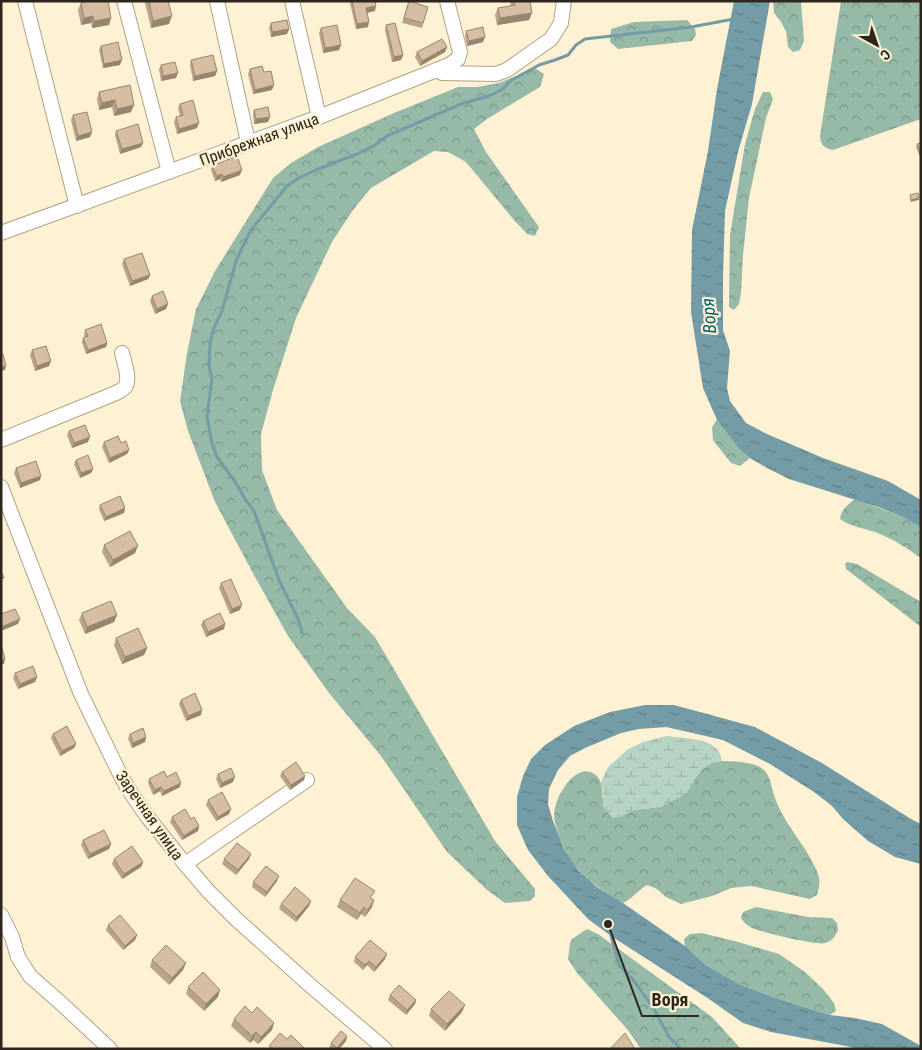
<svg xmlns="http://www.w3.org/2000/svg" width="922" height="1050" font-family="'Roboto Condensed',sans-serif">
  <defs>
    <pattern id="forest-crowns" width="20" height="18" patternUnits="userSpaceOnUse" patternTransform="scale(1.25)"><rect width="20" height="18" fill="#96baa7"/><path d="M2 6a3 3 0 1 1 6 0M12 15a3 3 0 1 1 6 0" fill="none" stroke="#7b9787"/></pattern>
    <pattern id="wetland-marsh" width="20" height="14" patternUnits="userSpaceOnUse" patternTransform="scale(1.25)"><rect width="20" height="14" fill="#b6d4c3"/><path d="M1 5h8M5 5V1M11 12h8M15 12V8" fill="none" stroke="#9db6a7"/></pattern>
    <pattern id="water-ripples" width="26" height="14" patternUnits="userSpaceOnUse" patternTransform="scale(1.25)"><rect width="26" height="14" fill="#739ca6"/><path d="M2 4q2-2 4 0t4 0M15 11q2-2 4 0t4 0" fill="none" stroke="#5f7f86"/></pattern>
  </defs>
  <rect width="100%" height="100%" fill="#fff1d4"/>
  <g fill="url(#forest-crowns)">
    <path d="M 773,1 L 801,1 L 804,41 L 800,50 L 793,52 L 788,47 L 786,31 L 781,22 L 774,13 Z"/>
    <path d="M 841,1 L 921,1 L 921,119 L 833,150 C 824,148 821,146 820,136 Z"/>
    <path d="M 687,20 L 695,29 L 696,35 L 692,41 L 618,49 L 610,42 L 611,29 L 634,22 Z"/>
    <path d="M 535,68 L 544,74 L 540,87 L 487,119 L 474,129 L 486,152 L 539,227 L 535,236 L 527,234 L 514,220 L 466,162 L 448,152 L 434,151 L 371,188 L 353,210 L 332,242 L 296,318 L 273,390 L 261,434 L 262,470 L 277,510 L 347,608 L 375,637 L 495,841 L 535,889 L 535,896 L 530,901 L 505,903 L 487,890 L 447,852 L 381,756 L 329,693 L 288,636 L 255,577 L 215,502 L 188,431 L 180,401 L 187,353 L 196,309 L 215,271 L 273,178 L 291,163 L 318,147 L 394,113 L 458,87 L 477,87 L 499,83 Z"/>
    <path d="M 763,92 L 770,92 L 773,99 L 766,118 L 749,198 L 743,255 L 741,293 L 739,304 L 734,310 L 729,307 L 730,235 L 745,144 L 755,109 Z"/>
    <path d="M 717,420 L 738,448 L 750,458 L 740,466 L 731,463 L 723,453 L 713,440 L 712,427 Z"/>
    <path d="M 855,499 L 903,517 L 921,528 L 921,558 C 908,549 895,540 880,534 C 867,528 852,528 840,519 C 841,509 848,505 855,499 Z"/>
    <path d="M 847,562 L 857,564 L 921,602 L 921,627 L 846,569 L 845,564 Z"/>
    <path d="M 722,761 C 732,761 751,762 760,767 C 771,773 771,788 775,798 C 784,824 805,844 816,869 C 821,880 820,884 817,895 L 810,899 L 751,886 L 731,888 L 712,896 L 681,904 L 666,897 L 657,889 L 647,885 C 637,891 633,898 623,903 C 593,885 572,871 559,836 C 553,819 552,813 559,796 C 564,787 571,775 582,772 C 598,769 604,784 602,797 L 619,817 L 634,810 L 660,807 L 681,796 L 687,792 L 696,777 L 702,769 L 711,763 Z"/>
    <path d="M 756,907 L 808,917 L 832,918 L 837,923 L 838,930 C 835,936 833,941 825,943 C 818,946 761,932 752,928 C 747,925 744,923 741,918 L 743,912 Z"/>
    <path d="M 587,929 L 598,934 L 712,1017 L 741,1049 L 641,1049 L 627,1029 L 577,973 L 568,959 L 570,943 L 572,939 Z"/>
    <path d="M 702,933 L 738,942 L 779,954 L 805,972 L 823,989 L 834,1003 L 836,1011 L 830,1015 L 787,1002 L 739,984 L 706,965 L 685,946 L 684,939 L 690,934 Z"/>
  </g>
  <path fill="url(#wetland-marsh)" d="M 666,736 C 680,738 707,738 717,749 C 720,752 721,757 722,761 L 711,763 L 702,769 L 696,777 L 687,792 L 669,803 L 660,807 L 634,810 L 619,817 L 612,818 L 603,807 L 603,790 L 601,782 L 608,767 L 628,749 L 643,742 Z"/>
  <g fill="url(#water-ripples)">
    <path d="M 734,1 L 770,1 L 752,104 L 738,152 L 725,211 L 723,277 L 723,330 L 730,351 L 727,388 L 730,401 L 746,423 L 767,434 L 823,458 L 888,481 L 921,500 L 921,528 L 903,517 L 878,507 L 789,479 L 767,468 L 750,458 L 738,448 L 717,420 L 703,388 L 691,312 L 692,230 L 708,151 L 717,89 Z"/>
    <path d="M 645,705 L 674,705 L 755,727 L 822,763 L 911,819 L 921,824 L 921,864 L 895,857 L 868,841 L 843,819 L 832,806 L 814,792 L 770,764 L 723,740 L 666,727 L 639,729 L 621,733 L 585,748 L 570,756 L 558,770 L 549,789 L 548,804 L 553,821 L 564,849 L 579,871 L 597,887 L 623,903 L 685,946 L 706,965 L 739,984 L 787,1002 L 830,1015 L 855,1018 L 882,1024 L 921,1046 L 921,1049 L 857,1049 L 851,1047 L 771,1032 L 743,1023 L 709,999 L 611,936 L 588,919 L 548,876 L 528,850 L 517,825 L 517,797 L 523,776 L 531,759 L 545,745 L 574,726 L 610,712 Z"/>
  </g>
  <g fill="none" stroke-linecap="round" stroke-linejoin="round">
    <g stroke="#739ca6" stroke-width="3">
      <path d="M 302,633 L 299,621 L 279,580 L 254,511 L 245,499 L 236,483 L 217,457 L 212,444 L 207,416 L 212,379 L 209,366 L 210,343 L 213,330 L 222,311 L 236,261 L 242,248 L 251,230 L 287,186 L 299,178 L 316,170 L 357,154 L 375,145 L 387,136 L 461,104 L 489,96 L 503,89 L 510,81 L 539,65 L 555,60 L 568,55 L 576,45 L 585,39 L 691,27 L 734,19"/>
      <path d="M 610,932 L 619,965 L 634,981 L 654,1009 L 669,1037 L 681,1049"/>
    </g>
    <defs>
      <g id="minor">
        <path d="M 25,1 L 77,206"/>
        <path d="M 124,1 L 169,172"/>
        <path d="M 217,1 L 248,142"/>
        <path d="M 292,1 L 319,117"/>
        <path d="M 436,70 L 442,73 L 496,74 L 507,70 L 551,39 L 561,23 L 564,1"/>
        <path d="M 1,233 L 319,117 L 449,65 L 458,59 L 460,52 L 447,1"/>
        <path d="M 1,440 L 116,393 C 120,391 124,389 126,386 C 130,377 124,362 122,353"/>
        <path d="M 1,487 L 81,694 L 119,772 L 127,787 L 146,815 L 185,864 L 209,892 L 236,919 L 312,987 L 385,1049"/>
        <path d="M 185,864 L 307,780"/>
        <path d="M 1,915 L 12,937 L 18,957 L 30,976 L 63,1005 L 95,1035 L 110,1049"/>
      </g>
    </defs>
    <use href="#minor" stroke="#afa287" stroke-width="16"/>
    <use href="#minor" stroke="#fff" stroke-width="14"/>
  </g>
  <g fill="#b9a38b">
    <path d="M 146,1 L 168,1 L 169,24 L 151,28 L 145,3 Z"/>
    <path d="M 351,1 L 375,1 L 375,11 L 367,13 L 368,27 L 356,29 L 350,3 Z"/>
    <path d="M 510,1 L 530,1 L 532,13 L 529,20 L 497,25 L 495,15 L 498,8 L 511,6 Z"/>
    <path d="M 81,3 L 109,25 L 92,28 L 91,23 L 81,25 L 78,10 Z"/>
    <path d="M 407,6 L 428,7 L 422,28 L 402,23 Z"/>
    <path d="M 271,23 L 289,29 L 287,34 L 271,37 L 269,28 Z"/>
    <path d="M 386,25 L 401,60 L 392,62 L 385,30 Z"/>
    <path d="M 321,28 L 341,45 L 339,50 L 323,53 L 319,33 Z"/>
    <path d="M 466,31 L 483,42 L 467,46 L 465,36 Z"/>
    <path d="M 101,46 L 120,65 L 103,68 L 99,50 Z"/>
    <path d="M 447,47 L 445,52 L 420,66 L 415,57 L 417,52 Z"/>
    <path d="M 191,60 L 217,71 L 215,76 L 193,81 L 190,65 Z"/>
    <path d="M 161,65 L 176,78 L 161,81 L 159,69 Z"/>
    <path d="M 250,69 L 264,72 L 272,90 L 253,94 L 248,74 Z"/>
    <path d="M 130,85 L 131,112 L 114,116 L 112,107 L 99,110 L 97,99 L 99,92 Z"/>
    <path d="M 180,104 L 197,128 L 177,134 L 174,122 L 176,117 L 180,116 L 178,108 Z"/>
    <path d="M 254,110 L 268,122 L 254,124 L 253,114 Z"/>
    <path d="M 73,115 L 90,137 L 76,141 L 71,120 Z"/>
    <path d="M 116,131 L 141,147 L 120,154 L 115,135 Z"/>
    <path d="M 921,143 L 921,157 L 920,157 L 916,147 L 917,144 Z"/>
    <path d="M 212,166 L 240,175 L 221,182 L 220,179 L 215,181 L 211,170 Z"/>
    <path d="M 124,259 L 150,275 L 148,279 L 130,286 L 122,264 Z"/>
    <path d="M 152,296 L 166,309 L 155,314 L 150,301 Z"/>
    <path d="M 85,330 L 107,343 L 106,347 L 86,354 L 82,342 L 83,338 L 85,337 L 84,335 Z"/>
    <path d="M 32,350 L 49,366 L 35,371 L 30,355 Z"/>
    <path d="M 69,431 L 88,442 L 72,448 L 67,435 Z"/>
    <path d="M 104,442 L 121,443 L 129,450 L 127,454 L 109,463 L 102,447 Z"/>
    <path d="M 76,460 L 93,469 L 91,473 L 80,478 L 74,464 Z"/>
    <path d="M 16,468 L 40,480 L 20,488 L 14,473 Z"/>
    <path d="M 100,505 L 125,508 L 124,513 L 104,521 L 99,509 Z"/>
    <path d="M 104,545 L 135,553 L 110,567 L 102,552 Z"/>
    <path d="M 221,583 L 240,610 L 230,614 L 219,588 Z"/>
    <path d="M 82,613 L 117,615 L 114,622 L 85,634 L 79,620 Z"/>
    <path d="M 203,621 L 225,624 L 224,629 L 206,637 L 201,625 Z"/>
    <path d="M 116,638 L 147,648 L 144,655 L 122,664 L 114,645 Z"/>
    <path d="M 15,673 L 37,677 L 35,682 L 18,689 L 13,678 Z"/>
    <path d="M 181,700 L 201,715 L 186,721 L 179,704 Z"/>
    <path d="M 53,734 L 76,744 L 74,748 L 60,756 L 51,738 Z"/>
    <path d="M 130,734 L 146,737 L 145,742 L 132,748 L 128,739 Z"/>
    <path d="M 282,772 L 305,776 L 304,780 L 290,790 L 280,776 Z"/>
    <path d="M 218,774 L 233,782 L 220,788 L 216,779 Z"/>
    <path d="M 167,777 L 180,787 L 162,796 L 160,791 L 153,795 L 148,783 L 149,779 Z"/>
    <path d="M 208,800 L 229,814 L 216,821 L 206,805 Z"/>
    <path d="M 172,817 L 191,819 L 199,826 L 198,831 L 182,840 L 170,822 Z"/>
    <path d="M 83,840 L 109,849 L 88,859 L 81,845 Z"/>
    <path d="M 251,854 L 249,859 L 236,875 L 222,864 L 224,859 Z"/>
    <path d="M 114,859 L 143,862 L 141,867 L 122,879 L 112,864 Z"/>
    <path d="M 277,881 L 265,897 L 252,887 L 253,882 Z"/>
    <path d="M 372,899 L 372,907 L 365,917 L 361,914 L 357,920 L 337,907 L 340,900 Z"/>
    <path d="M 281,904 L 309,906 L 296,922 L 279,909 Z"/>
    <path d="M 108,925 L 137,935 L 135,940 L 123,950 L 106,930 Z"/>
    <path d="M 355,957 L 385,959 L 374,972 L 367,965 L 363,970 L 354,962 Z"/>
    <path d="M 152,960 L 183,970 L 169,985 L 150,967 Z"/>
    <path d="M 188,987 L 218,997 L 204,1011 L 186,994 Z"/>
    <path d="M 390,995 L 416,1000 L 415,1004 L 406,1015 L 388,1000 Z"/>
    <path d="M 431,1009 L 462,1012 L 445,1031 L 429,1016 Z"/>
    <path d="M 234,1019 L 272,1030 L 258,1044 L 253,1040 L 250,1043 L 231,1026 Z"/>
    <path d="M 347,1036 L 346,1041 L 339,1049 L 329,1048 L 331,1043 Z"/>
  </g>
  <g fill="#968571">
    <path d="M 376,6 L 375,11 L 365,13 L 366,8 Z"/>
    <path d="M 532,13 L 529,20 L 497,25 L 500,18 Z"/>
    <path d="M 93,16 L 91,23 L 81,25 L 84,18 Z"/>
    <path d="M 172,16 L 169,24 L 151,28 L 153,21 Z"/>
    <path d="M 111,18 L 109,25 L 92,28 L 94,21 Z"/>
    <path d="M 369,22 L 368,27 L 356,29 L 357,24 Z"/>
    <path d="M 289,29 L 287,34 L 271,37 L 272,32 Z"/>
    <path d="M 485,37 L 483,42 L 467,46 L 469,41 Z"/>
    <path d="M 341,45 L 339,50 L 323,53 L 325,48 Z"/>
    <path d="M 447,47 L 445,52 L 420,66 L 422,61 Z"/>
    <path d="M 403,55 L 401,60 L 392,62 L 394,57 Z"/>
    <path d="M 122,60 L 120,65 L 103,68 L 104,64 Z"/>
    <path d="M 217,71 L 215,76 L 193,81 L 195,76 Z"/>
    <path d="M 178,73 L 176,78 L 161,81 L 163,76 Z"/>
    <path d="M 274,85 L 272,90 L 253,94 L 255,90 Z"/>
    <path d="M 115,100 L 112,107 L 99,110 L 102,103 Z"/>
    <path d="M 134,105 L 131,112 L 114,116 L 117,109 Z"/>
    <path d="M 270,117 L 268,122 L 254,124 L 256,119 Z"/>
    <path d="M 199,123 L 197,128 L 177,134 L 179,129 Z"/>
    <path d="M 92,132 L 90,137 L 76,141 L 78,136 Z"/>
    <path d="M 143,143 L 141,147 L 120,154 L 122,149 Z"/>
    <path d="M 242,170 L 240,175 L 221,182 L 223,177 Z"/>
    <path d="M 222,174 L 220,179 L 215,181 L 217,176 Z"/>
    <path d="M 919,198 L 919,200 L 910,202 L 911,200 Z"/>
    <path d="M 150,275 L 148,279 L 130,286 L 132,281 Z"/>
    <path d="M 168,304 L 166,309 L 155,314 L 157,309 Z"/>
    <path d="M 107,343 L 106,347 L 86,354 L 88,350 Z"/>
    <path d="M 51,361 L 49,366 L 35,371 L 37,366 Z"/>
    <path d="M 6,366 L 5,370 L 1,371 L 1,367 Z"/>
    <path d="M 90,437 L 88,442 L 72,448 L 74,443 Z"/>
    <path d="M 129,450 L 127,454 L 109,463 L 110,458 Z"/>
    <path d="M 93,469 L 91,473 L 80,478 L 81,473 Z"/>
    <path d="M 41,476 L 40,480 L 20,488 L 21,483 Z"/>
    <path d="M 125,508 L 124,513 L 104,521 L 106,517 Z"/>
    <path d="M 138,546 L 135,553 L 110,567 L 113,560 Z"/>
    <path d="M 242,605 L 240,610 L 230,614 L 232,609 Z"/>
    <path d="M 117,615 L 114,622 L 85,634 L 87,627 Z"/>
    <path d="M 20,619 L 18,624 L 1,631 L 1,627 Z"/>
    <path d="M 225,624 L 224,629 L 206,637 L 208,632 Z"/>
    <path d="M 147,648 L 144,655 L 122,664 L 125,657 Z"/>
    <path d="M 5,659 L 4,664 L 1,664 L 1,660 Z"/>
    <path d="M 37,677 L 35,682 L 18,689 L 20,684 Z"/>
    <path d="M 202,710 L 201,715 L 186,721 L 188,716 Z"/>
    <path d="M 146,737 L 145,742 L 132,748 L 133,743 Z"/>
    <path d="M 76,744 L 74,748 L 60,756 L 62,751 Z"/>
    <path d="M 305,776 L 304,780 L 290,790 L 291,785 Z"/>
    <path d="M 235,777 L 233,782 L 220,788 L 222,783 Z"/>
    <path d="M 181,783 L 180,787 L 162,796 L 164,791 Z"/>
    <path d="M 161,787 L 160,791 L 153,795 L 155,790 Z"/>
    <path d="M 231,809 L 229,814 L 216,821 L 218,817 Z"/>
    <path d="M 199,826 L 198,831 L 182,840 L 184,836 Z"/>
    <path d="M 111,844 L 109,849 L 88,859 L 90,854 Z"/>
    <path d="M 251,854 L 249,859 L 236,875 L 238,870 Z"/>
    <path d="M 143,862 L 141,867 L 122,879 L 124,874 Z"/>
    <path d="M 279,876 L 277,881 L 265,897 L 267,892 Z"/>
    <path d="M 374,900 L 372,907 L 365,917 L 368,910 Z"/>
    <path d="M 311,901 L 309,906 L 296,922 L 297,917 Z"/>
    <path d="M 364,907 L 361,914 L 357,920 L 360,913 Z"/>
    <path d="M 137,935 L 135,940 L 123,950 L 125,946 Z"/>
    <path d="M 387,954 L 385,959 L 374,972 L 376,967 Z"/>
    <path d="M 369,961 L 367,965 L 363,970 L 365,965 Z"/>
    <path d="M 186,963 L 183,970 L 169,985 L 172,978 Z"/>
    <path d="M 220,990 L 218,997 L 204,1011 L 206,1004 Z"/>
    <path d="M 416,1000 L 415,1004 L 406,1015 L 407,1010 Z"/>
    <path d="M 465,1005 L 462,1012 L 445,1031 L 447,1024 Z"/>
    <path d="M 274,1023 L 272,1030 L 258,1044 L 261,1037 Z"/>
    <path d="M 256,1032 L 253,1040 L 250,1043 L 252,1036 Z"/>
    <path d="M 347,1036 L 346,1041 L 339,1049 L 336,1049 Z"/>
  </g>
  <g fill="#d7bea2" stroke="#968571">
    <path d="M 88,1 L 108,1 L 111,18 L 94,21 L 93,16 L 84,18 L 81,3 Z"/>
    <path d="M 149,1 L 168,1 L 172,16 L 153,21 Z"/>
    <path d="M 352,1 L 375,1 L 376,6 L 366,8 L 369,22 L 357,24 Z"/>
    <path d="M 409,1 L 428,7 L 423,23 L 404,18 Z"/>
    <path d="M 514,1 L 530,1 L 532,13 L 500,18 L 498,8 L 515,5 Z"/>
    <path d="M 287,20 L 289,29 L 272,32 L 271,23 Z"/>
    <path d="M 395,23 L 403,55 L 394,57 L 386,25 Z"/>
    <path d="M 337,25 L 341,45 L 325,48 L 321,28 Z"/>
    <path d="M 483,27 L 485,37 L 469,41 L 466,31 Z"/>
    <path d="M 442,39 L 447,47 L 422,61 L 417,52 Z"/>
    <path d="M 118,42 L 122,60 L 104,64 L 101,46 Z"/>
    <path d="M 213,55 L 217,71 L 195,76 L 191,60 Z"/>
    <path d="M 175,62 L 178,73 L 163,76 L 161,65 Z"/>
    <path d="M 262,66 L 264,72 L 271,71 L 274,85 L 255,90 L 250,69 Z"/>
    <path d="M 130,85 L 134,105 L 117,109 L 115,100 L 102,103 L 99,92 Z"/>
    <path d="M 193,100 L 199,123 L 179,129 L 176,117 L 183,115 L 180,104 Z"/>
    <path d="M 268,107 L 270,117 L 256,119 L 254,110 Z"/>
    <path d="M 87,112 L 92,132 L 78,136 L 73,115 Z"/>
    <path d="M 138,124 L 143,143 L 122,149 L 116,131 Z"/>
    <path d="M 921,143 L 921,155 L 917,144 Z"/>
    <path d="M 237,156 L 242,170 L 223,177 L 222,174 L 217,176 L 212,166 Z"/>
    <path d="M 918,193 L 919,198 L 911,200 L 910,195 Z"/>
    <path d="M 142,253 L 150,275 L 132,281 L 124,259 Z"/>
    <path d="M 163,291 L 168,304 L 157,309 L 152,296 Z"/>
    <path d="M 101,324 L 107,343 L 88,350 L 83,338 L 88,336 L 85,330 Z"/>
    <path d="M 46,346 L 51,361 L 37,366 L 32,350 Z"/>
    <path d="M 1,354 L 3,354 L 6,366 L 1,367 Z"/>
    <path d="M 85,425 L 90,437 L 74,443 L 69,431 Z"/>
    <path d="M 118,436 L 121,443 L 126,441 L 129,450 L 110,458 L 104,442 Z"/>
    <path d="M 88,455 L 93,469 L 81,473 L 76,460 Z"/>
    <path d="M 36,461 L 41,476 L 21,483 L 16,468 Z"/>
    <path d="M 120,496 L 125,508 L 106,517 L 100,505 Z"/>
    <path d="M 130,531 L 138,546 L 113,560 L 104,545 Z"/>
    <path d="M 1,570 L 4,578 L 1,579 Z"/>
    <path d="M 231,579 L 242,605 L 232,609 L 221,583 Z"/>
    <path d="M 111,601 L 117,615 L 87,627 L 82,613 Z"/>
    <path d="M 15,609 L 20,619 L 1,627 L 1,614 Z"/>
    <path d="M 220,613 L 225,624 L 208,632 L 203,621 Z"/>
    <path d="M 138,628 L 147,648 L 125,657 L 116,638 Z"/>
    <path d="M 2,648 L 5,659 L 1,660 L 1,649 Z"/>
    <path d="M 33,666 L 37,677 L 20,684 L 15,673 Z"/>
    <path d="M 195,693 L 202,710 L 188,716 L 181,700 Z"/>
    <path d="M 67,726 L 76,744 L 62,751 L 53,734 Z"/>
    <path d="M 143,728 L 146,737 L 133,743 L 130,734 Z"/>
    <path d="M 296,762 L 305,776 L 291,785 L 282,772 Z"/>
    <path d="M 231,768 L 235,777 L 222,783 L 218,774 Z"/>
    <path d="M 164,771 L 167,777 L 176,772 L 181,783 L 164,791 L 161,787 L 155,790 L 149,779 Z"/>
    <path d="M 222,792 L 231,809 L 218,817 L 208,800 Z"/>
    <path d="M 185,809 L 191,819 L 194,817 L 199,826 L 184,836 L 172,817 Z"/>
    <path d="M 104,830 L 111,844 L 90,854 L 83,840 Z"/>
    <path d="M 237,843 L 251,854 L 238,870 L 224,859 Z"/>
    <path d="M 132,846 L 143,862 L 124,874 L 114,859 Z"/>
    <path d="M 266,866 L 279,876 L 267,892 L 253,882 Z"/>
    <path d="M 355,878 L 375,891 L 370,898 L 374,900 L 368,910 L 364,907 L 360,913 L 340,900 Z"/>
    <path d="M 295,887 L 311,901 L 297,917 L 281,904 Z"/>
    <path d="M 120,915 L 137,935 L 125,946 L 108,925 Z"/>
    <path d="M 370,940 L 387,954 L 376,967 L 369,961 L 365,965 L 355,957 Z"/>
    <path d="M 166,945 L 186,963 L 172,978 L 152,960 Z"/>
    <path d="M 203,972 L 220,990 L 206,1004 L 188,987 Z"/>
    <path d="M 399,985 L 416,1000 L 407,1010 L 390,995 Z"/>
    <path d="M 449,991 L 465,1005 L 447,1024 L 431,1009 Z"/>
    <path d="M 245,1006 L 252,1013 L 257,1007 L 274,1023 L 261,1037 L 256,1032 L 252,1036 L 234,1019 Z"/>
    <path d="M 341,1031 L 347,1036 L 337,1048 L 331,1043 Z"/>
    <path d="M 280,1033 L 287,1039 L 291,1035 L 305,1049 L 273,1049 L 269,1046 Z"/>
    <path d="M 625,1033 L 635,1049 L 610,1049 Z"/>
  </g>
  <g text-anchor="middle" stroke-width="4.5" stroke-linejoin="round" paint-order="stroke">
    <g font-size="16" fill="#2c261c" stroke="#fff1d4">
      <text transform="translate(259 139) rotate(-20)" y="6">Прибрежная улица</text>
      <text transform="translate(150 815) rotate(55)" y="6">Заречная улица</text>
    </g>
    <g font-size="18" font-style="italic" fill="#035e6e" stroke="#fff1d4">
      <text transform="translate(709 316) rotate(-94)" y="6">Воря</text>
    </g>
  </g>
  <path fill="none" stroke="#2c261c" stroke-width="2" d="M608 924L642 1016H699"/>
  <circle fill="#2c261c" stroke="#fff1d4" stroke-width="2" cx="608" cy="924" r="5"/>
  <g font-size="18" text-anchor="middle" font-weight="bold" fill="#2c261c" stroke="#fff1d4" stroke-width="4.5" stroke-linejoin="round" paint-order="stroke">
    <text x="670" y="1006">Воря</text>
  </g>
  <rect width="922" height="1050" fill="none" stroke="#2c261c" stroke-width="5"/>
  <g transform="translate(877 45) rotate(140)" stroke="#fff1d4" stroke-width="4" paint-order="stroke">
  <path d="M0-4L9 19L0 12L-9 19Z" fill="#2c261c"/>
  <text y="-8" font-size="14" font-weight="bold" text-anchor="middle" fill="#2c261c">С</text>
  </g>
</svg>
